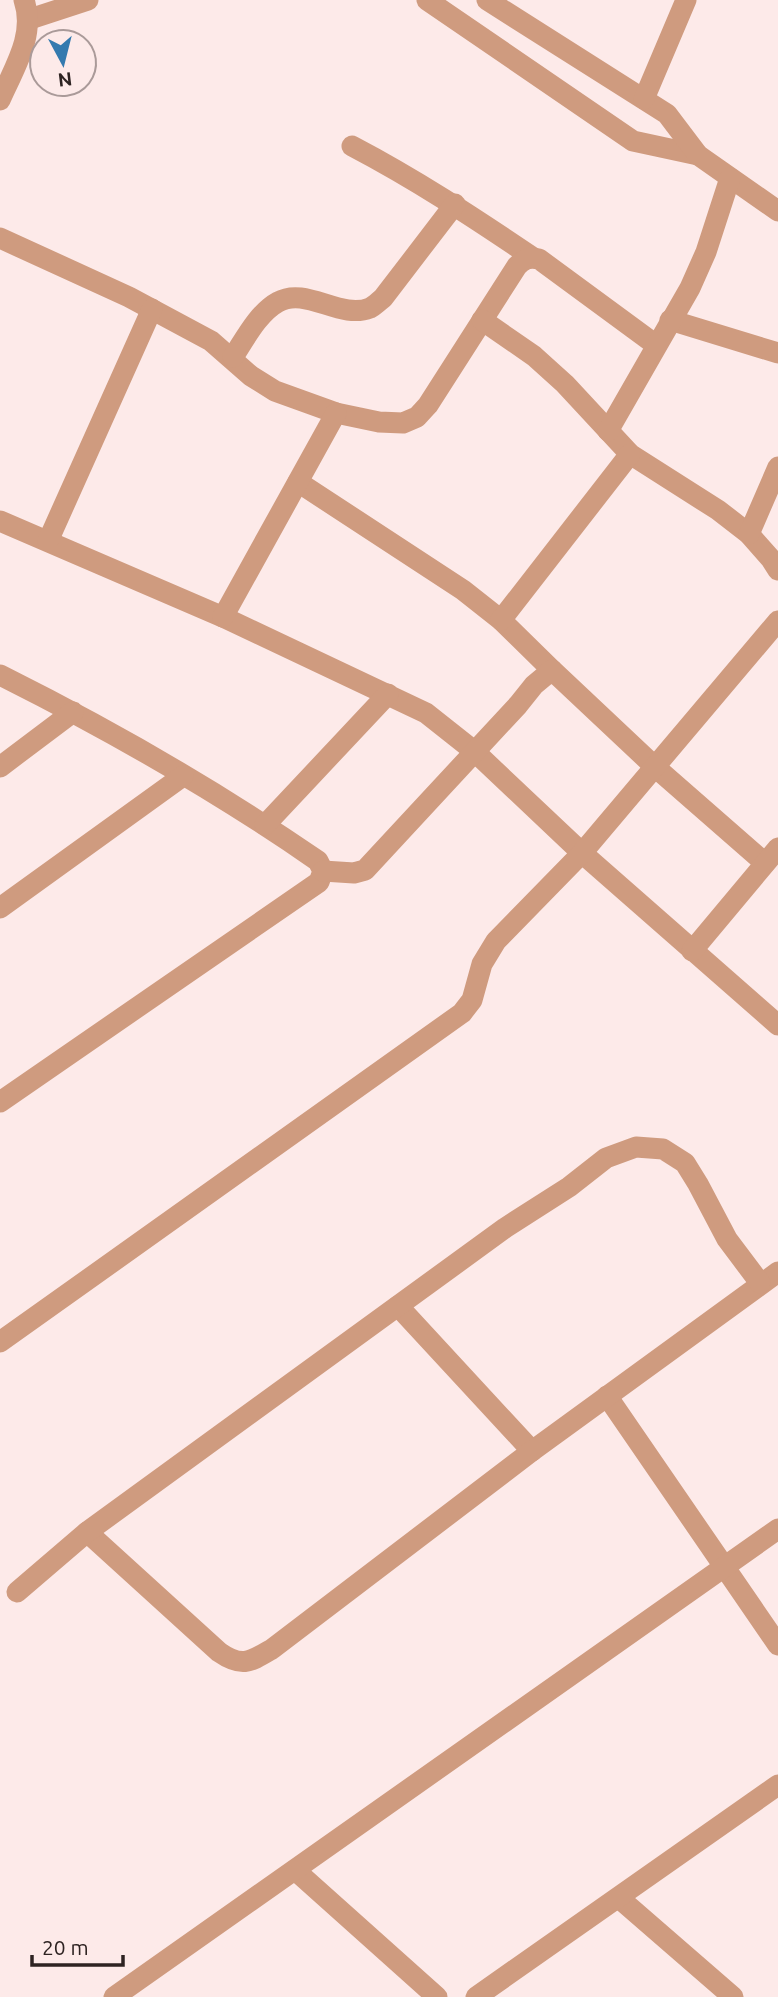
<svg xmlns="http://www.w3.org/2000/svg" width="778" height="1997" font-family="Ubuntu,sans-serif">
  <rect width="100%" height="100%" fill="#fdeae9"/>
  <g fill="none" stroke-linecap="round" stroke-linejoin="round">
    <g stroke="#cf9b7f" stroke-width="21">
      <path d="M 427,0 L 633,141 L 698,155"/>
      <path d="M 487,0 L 667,114 L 698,155 L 778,211"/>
      <path d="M 30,19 L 88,0"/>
      <path d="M 644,99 L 686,0"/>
      <path d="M 0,100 C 14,68 36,35 24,0"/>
      <path d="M 352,146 C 415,179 473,217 532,257"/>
      <path d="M 0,238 L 129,297 L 211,341 L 251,376 L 275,391 L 336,413 L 379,422 L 403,423 L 417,417 L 428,405 L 517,266 C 524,259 529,257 539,259 L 656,345"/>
      <path d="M 482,320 L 534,356 L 565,384 L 630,454 L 718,510 L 749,534 L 771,559 L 778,570"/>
      <path d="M 670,320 L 778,353"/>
      <path d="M 233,357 C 245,339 258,313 278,302 C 306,286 340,320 370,308 C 374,306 379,301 383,298 L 455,204"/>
      <path d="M 608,431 L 690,288 L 706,252 L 730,178"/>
      <path d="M 298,482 L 463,590 L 501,620 L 552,670"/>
      <path d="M 0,521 L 223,617 L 426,713 L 474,751 L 582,853 L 778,1025"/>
      <path d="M 749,534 L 778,467"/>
      <path d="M 48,541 L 152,309"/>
      <path d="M 223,617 L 336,413"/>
      <path d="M 501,620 L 630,454"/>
      <path d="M 0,675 C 110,730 217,791 318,861 L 323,871 L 319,882 L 0,1102"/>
      <path d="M 0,767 L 73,712"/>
      <path d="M 265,825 L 388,694"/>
      <path d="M 323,871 L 354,873 L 365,870 L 518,705 L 534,685 L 552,670 L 654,766 L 765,863"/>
      <path d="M 0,908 L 183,776"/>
      <path d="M 692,951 L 778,848"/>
      <path d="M 398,1306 L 532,1451"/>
      <path d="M 0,1342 L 462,1013 L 472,1000 L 482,964 L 496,941 L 582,853 L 778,621"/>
      <path d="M 607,1396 L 778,1645"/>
      <path d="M 87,1532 L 219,1652 C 242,1668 250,1662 272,1649 L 532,1451 L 778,1272"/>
      <path d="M 17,1592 L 87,1532 L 505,1228 L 569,1187 L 606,1158 L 636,1147 L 663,1149 L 685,1163 L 698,1184 L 727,1239 L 760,1283"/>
      <path d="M 295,1870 L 437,1997"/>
      <path d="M 619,1898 L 733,1997"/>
      <path d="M 114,1997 L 778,1529"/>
      <path d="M 476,1997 L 778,1785"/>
    </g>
  </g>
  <g transform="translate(63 63) rotate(173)"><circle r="33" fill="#fdeae9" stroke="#aa9a99" stroke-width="2"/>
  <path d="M0-5L12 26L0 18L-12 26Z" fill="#347aaf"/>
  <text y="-10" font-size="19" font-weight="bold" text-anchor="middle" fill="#2e2322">N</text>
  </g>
  <path d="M32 1955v10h91v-10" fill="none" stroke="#2e2322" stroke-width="3.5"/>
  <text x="42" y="1955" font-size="21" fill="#2e2322" stroke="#fdeae9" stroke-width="5" paint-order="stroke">20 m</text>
</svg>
